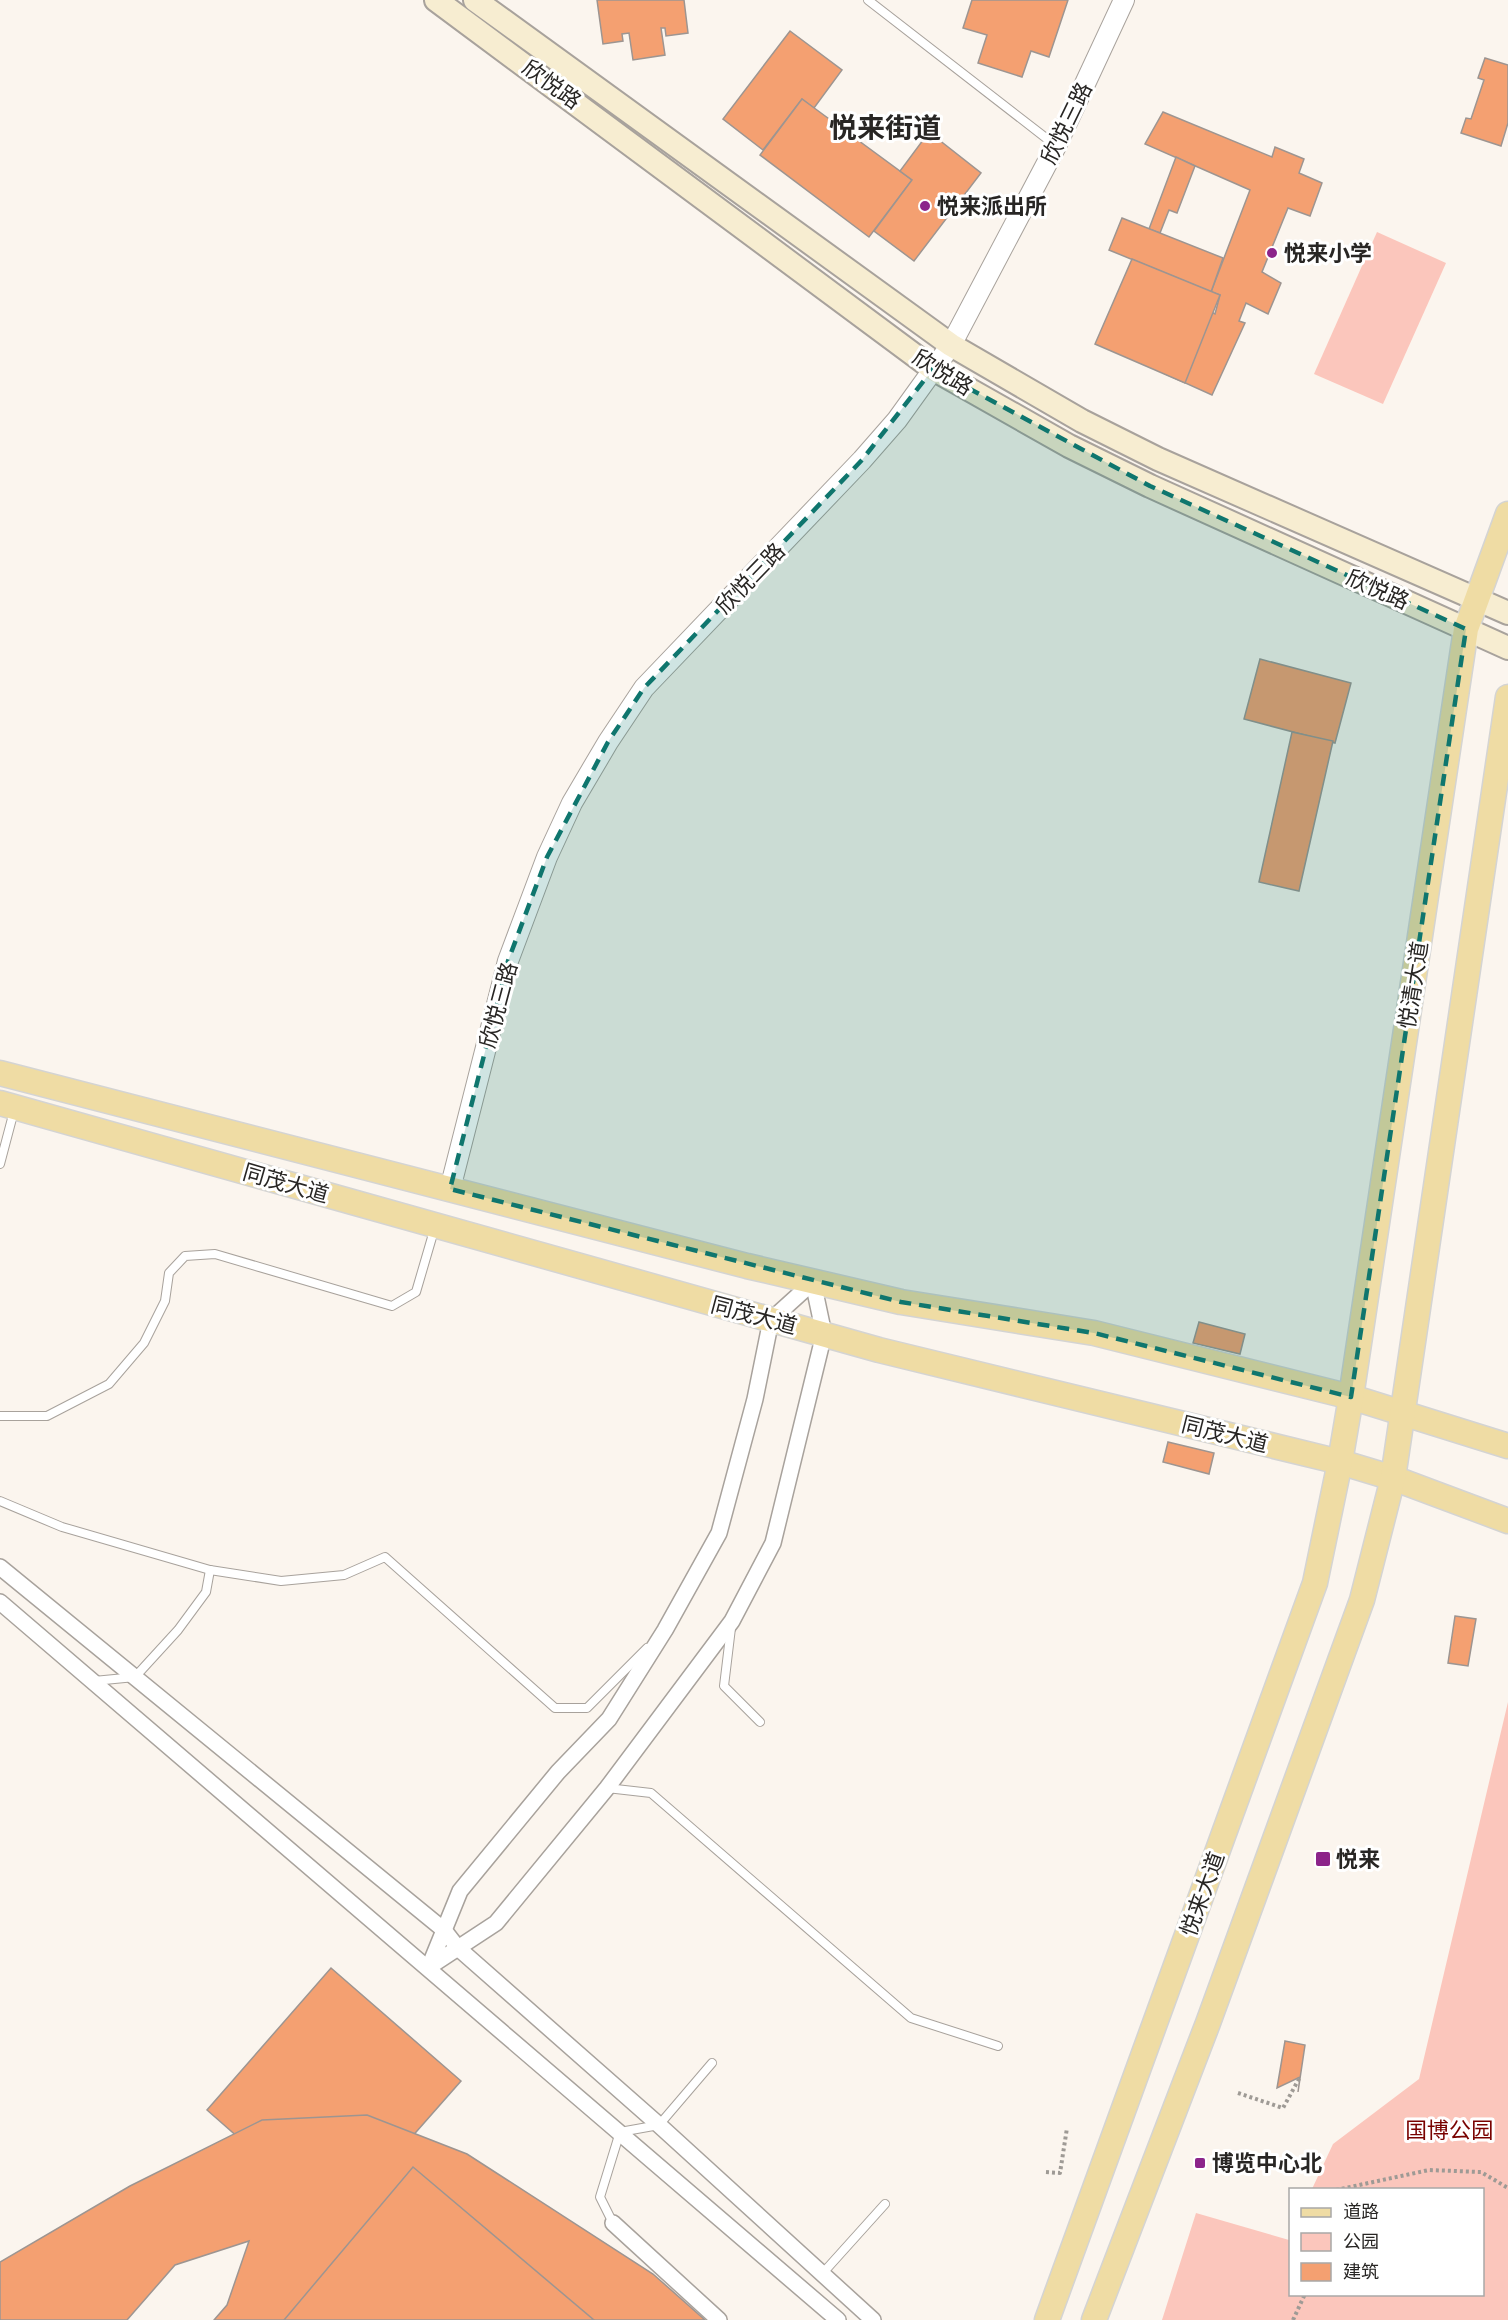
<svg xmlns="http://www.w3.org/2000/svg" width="1508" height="2320" font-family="'PT Sans Narrow','Noto Sans SC',sans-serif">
  <rect width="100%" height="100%" fill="#fbf5ee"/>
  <g fill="#fbc6bc">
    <path d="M 1377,232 L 1446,263 L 1383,404 L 1314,374 Z"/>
    <path d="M 1508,1702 L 1508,2320 L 1162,2320 L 1196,2213 L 1289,2240 L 1290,2237 L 1290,2294 L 1482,2294 L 1482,2190 L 1312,2189 L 1333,2144 L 1419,2079 Z"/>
  </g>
  <g fill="#f4a071" stroke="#9d9591" stroke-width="1.5">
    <path d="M 597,0 L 684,0 L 688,33 L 666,36 L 665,28 L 661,28 L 665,55 L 633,60 L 629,33 L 622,34 L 623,41 L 603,44 Z"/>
    <path d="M 972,0 L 1068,0 L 1049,57 L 1031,51 L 1022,77 L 978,63 L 987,35 L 963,28 Z"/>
    <path d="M 790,31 L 842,70 L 814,108 L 802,99 L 763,150 L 723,119 Z"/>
    <path d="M 1485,58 L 1508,65 L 1508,123 L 1501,146 L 1461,133 L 1466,118 L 1471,119 L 1484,80 L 1478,78 Z"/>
    <path d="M 802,99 L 912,180 L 869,237 L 760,155 Z"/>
    <path d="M 1163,112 L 1272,157 L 1275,147 L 1304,159 L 1299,173 L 1322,183 L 1310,216 L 1288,208 L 1262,272 L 1281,283 L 1268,314 L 1246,303 L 1239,321 L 1245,323 L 1212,395 L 1163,373 L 1195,304 L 1215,314 L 1220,295 L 1211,292 L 1250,190 L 1145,144 Z"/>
    <path d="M 929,132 L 981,173 L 914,261 L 874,231 L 912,180 L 900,171 Z"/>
    <path d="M 1176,157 L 1195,166 L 1177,213 L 1169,210 L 1160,233 L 1149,229 Z"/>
    <path d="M 1122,218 L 1223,258 L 1211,292 L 1109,250 Z"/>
    <path d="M 1132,259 L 1220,295 L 1185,383 L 1095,344 Z"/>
    <path d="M 1260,659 L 1351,683 L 1335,743 L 1244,719 Z"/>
    <path d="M 1292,732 L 1333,741 L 1299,891 L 1259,882 Z"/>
    <path d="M 1199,1322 L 1245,1334 L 1240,1354 L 1193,1343 Z"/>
    <path d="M 1168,1442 L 1214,1453 L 1209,1474 L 1163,1462 Z"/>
    <path d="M 1455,1616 L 1476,1619 L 1468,1666 L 1448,1663 Z"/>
    <path d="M 331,1968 L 461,2081 L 336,2223 L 207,2110 Z"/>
    <path d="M 1285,2041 L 1305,2045 L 1298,2092 L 1300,2077 L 1277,2088 Z"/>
    <path d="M 367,2115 L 467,2154 L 653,2274 L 705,2320 L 214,2320 L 227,2305 L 249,2241 L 175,2265 L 127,2320 L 0,2320 L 0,2262 L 130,2186 L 262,2120 Z"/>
    <path d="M 413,2167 L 594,2320 L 284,2320 Z"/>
  </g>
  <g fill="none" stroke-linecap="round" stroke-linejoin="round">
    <defs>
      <g id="service">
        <path d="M 868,0 L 1055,145"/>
        <path d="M 0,1164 L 14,1111"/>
        <path d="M 0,1416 L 47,1416 L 109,1384 L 144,1343 L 165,1301 L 169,1273 L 185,1256 L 215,1254 L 392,1306 L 416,1292 L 435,1227"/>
        <path d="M 0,1501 L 62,1527 L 210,1570 L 281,1581 L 344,1575 L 385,1557 L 555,1708 L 587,1708 L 647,1648"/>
        <path d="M 731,1628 L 724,1686 L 760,1722"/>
        <path d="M 94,1681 L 135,1677 L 178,1630 L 206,1592 L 210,1570"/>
        <path d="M 607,1788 L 651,1793 L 911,2018 L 998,2046"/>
        <path d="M 613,2223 L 600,2197 L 620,2132 L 659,2125 L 712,2063"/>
        <path d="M 822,2274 L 885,2204"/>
      </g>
      <g id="minor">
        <path d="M 813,1282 L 824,1334 L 773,1543 L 732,1621 L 607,1788 L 496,1923 L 429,1967 L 460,1891 L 558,1772 L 609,1719 L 665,1630 L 719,1533 L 755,1399 L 771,1320 Z"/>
        <path d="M 0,1567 L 444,1930 L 458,1948 L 659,2125 L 873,2320"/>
        <path d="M 0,1602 L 838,2320"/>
        <path d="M 613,2223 L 719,2320"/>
      </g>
      <path id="tertiary" d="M 450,1189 L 508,961 L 547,857 L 572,803 L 608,742 L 644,688 L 862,460 L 897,420 L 951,345 L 1056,146 L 1124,0"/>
      <g id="secondary">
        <path d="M 436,0 L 933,369 L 1069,446 L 1150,486 L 1508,648"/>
        <path d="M 475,0 L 951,345 L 1082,421 L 1158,459 L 1508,613"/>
      </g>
      <g id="primary">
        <path d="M 0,1073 L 747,1266 L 901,1302 L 1094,1333 L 1351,1397 L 1508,1446"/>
        <path d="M 0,1103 L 879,1350 L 1340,1462 L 1393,1478 L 1508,1521"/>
        <path d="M 1047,2320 L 1315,1583 L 1340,1462 L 1351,1397 L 1466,629 L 1508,514"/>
        <path d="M 1094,2320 L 1208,2023 L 1362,1600 L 1393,1478 L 1508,697"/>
      </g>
    </defs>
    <use href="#service" stroke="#a8a29c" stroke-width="10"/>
    <use href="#minor" stroke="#a8a29c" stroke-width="18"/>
    <use href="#tertiary" stroke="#a8a29c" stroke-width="22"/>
    <use href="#secondary" stroke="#a8a29c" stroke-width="26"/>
    <use href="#primary" stroke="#d4d4d3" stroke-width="27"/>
    <g stroke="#9e9a95" stroke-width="4" stroke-dasharray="3 3" stroke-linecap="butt">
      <path d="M 1238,2093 L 1283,2108 L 1300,2077"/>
      <path d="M 1046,2172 L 1060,2173 L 1067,2128"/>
      <path d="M 1336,2190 L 1429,2170 L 1481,2172 L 1508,2188"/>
      <path d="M 1293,2320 L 1305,2294"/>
    </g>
    <use href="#service" stroke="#fff" stroke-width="8"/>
    <use href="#minor" stroke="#fff" stroke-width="15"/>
    <use href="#tertiary" stroke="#fff" stroke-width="20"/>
    <use href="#secondary" stroke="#f7edd1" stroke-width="22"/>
    <use href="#primary" stroke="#efdca4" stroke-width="24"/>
  </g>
  <path fill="#0f766e" fill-opacity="0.2" stroke="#0f766e" stroke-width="4.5" stroke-dasharray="12 8" stroke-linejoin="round" d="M 933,369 L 1150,486 L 1466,629 L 1351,1397 L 1094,1333 L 901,1302 L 450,1189 L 508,961 L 547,857 L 608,742 L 644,688 L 862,460 Z"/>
  <g fill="#8c248a" stroke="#fff" stroke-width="2">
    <circle cx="925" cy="206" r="6"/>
    <circle cx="1272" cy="253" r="6"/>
    <rect x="1315" y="1851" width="16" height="16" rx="3"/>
    <rect x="1194" y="2157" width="12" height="12" rx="3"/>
  </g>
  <g text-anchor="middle" stroke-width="6" stroke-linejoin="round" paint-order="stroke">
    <g font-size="22" fill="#282624" stroke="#fff">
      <text transform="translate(552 84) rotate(36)" y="8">欣悦路</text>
      <text transform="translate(1066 123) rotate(-64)" y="8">欣悦三路</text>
      <text transform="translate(943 372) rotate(32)" y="8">欣悦路</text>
      <text transform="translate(750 578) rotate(-46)" y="8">欣悦三路</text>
      <text transform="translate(1378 589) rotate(24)" y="8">欣悦路</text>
      <text transform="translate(1413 985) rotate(-81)" y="8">悦清大道</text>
      <text transform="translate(498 1005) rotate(-75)" y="8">欣悦三路</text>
      <text transform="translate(286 1183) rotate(16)" y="8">同茂大道</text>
      <text transform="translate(754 1315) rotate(15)" y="8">同茂大道</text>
      <text transform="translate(1225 1434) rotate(14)" y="8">同茂大道</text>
      <text transform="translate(1202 1894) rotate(-70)" y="8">悦来大道</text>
    </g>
    <g font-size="22" font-weight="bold" fill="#282624" stroke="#fff" text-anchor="start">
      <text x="937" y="214">悦来派出所</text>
      <text x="1284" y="261">悦来小学</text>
      <text x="1336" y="1867">悦来</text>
      <text x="1212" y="2171">博览中心北</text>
    </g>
    <g font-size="22" fill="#790200" stroke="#fff">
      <text x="1449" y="2138">国博公园</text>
    </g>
    <g font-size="28" font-weight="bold" fill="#282624" stroke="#fff">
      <text x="885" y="138">悦来街道</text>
    </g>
  </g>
  <rect x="1289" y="2188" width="195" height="108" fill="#ffffff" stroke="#a9a8a7" stroke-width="1.5"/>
  <rect x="1301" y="2208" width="30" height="9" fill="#efdca4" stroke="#a9a8a7" stroke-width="1.5"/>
  <text x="1343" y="2218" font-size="18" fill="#282624">道路</text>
  <rect x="1301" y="2233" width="30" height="18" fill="#fbc6bc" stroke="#a9a8a7" stroke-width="1.5"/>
  <text x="1343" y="2248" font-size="18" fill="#282624">公园</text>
  <rect x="1301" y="2263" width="30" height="18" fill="#f4a071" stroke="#a9a8a7" stroke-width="1.5"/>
  <text x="1343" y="2278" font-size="18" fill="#282624">建筑</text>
</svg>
